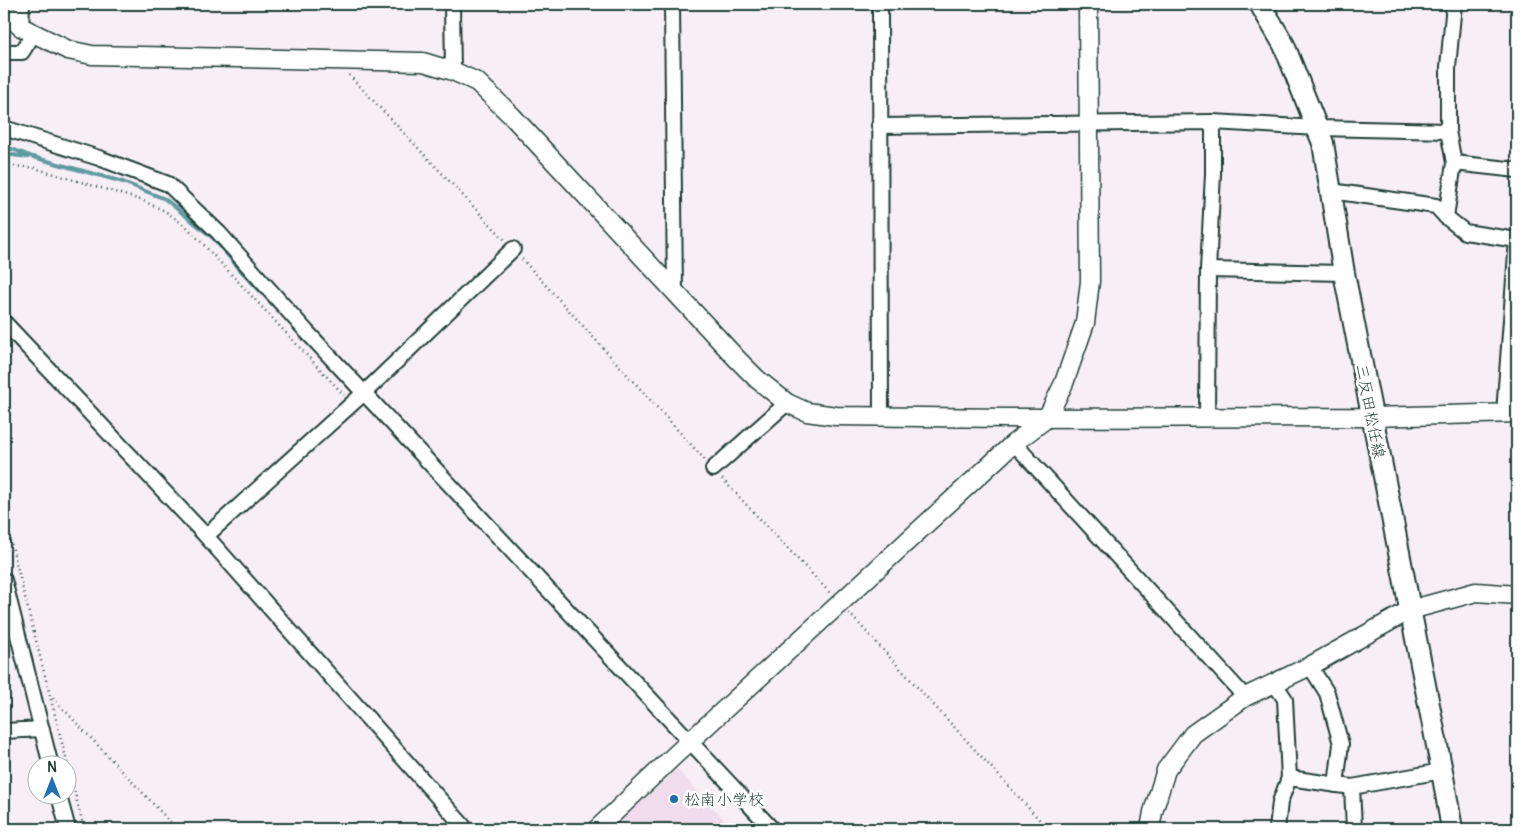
<svg xmlns="http://www.w3.org/2000/svg" width="1521" height="833" font-family="Pangolin,'Klee One',sans-serif">
  <rect width="100%" height="100%" fill="#f8eff6"/>
  <filter id="ink" filterUnits="userSpaceOnUse"><feTurbulence type="fractalNoise" baseFrequency=".02" numOctaves="2"/><feDisplacementMap in="SourceGraphic" scale="10" xChannelSelector="R" yChannelSelector="G"/><feConvolveMatrix kernelMatrix="1 2 1 2 8 2 1 2 1" color-interpolation-filters="sRGB"/></filter>
  <g filter="url(#ink)">
    <path fill="#f0dcec" d="M 677,769 L 733,829 L 611,829 Z"/>
    <g fill="none" stroke-linecap="round" stroke-linejoin="round">
      <g stroke="#609ba2" stroke-width="4">
        <path d="M 4,146 L 33,157 L 123,182 L 165,199 L 213,238 L 242,272 L 293,326"/>
        <path d="M 4,154 L 28,157"/>
        <path d="M 368,407 L 682,743"/>
        <path d="M 689,750 L 762,829"/>
      </g>
      <defs>
        <g id="minor">
          <path d="M 452,4 L 453,71"/>
          <path d="M 672,4 L 675,294"/>
          <path d="M 880,4 L 881,418"/>
          <path d="M 21,27 L 22,4"/>
          <path d="M 4,52 L 22,52 L 34,33"/>
          <path d="M 879,126 L 1213,122 L 1318,128 L 1448,131"/>
          <path d="M 4,128 L 99,158 L 168,184 L 219,233 L 307,332 L 772,829"/>
          <path d="M 1454,163 L 1517,170"/>
          <path d="M 1331,191 L 1436,206 L 1446,217 L 1465,232 L 1517,240"/>
          <path d="M 1446,217 L 1454,163 L 1448,131 L 1448,67 L 1454,4"/>
          <path d="M 1208,270 L 1344,273"/>
          <path d="M 4,322 L 206,536 L 466,829"/>
          <path d="M 1504,413 L 1517,240"/>
          <path d="M 1207,417 L 1208,270 L 1213,174 L 1213,122"/>
          <path d="M 1014,443 L 1245,697"/>
          <path d="M 713,469 L 787,403"/>
          <path d="M 206,536 L 365,392 L 513,249"/>
          <path d="M 4,580 L 51,766"/>
          <path d="M 1310,666 L 1327,693 L 1341,744 L 1336,785"/>
          <path d="M 1274,683 L 1285,699 L 1289,778 L 1280,802 L 1277,829"/>
          <path d="M 4,731 L 42,729"/>
          <path d="M 1289,778 L 1352,787 L 1442,771"/>
          <path d="M 1352,787 L 1354,829"/>
          <path d="M 59,796 L 68,829"/>
        </g>
        <g id="tertiary">
          <path d="M 4,12 L 21,27 L 68,50 L 92,55 L 423,62 L 453,71 L 477,82 L 512,116 L 738,360 L 757,379 L 787,403 L 807,412 L 836,416 L 1008,418 L 1372,417 L 1517,413"/>
          <path d="M 597,829 L 675,755 L 1014,443 L 1047,418 L 1064,383 L 1085,323 L 1090,281 L 1088,4"/>
          <path d="M 1150,829 L 1153,812 L 1166,770 L 1193,734 L 1245,697 L 1310,666 L 1410,610 L 1476,592 L 1517,595"/>
        </g>
        <path id="secondary" d="M 1260,4 L 1284,45 L 1323,143 L 1344,273 L 1442,771 L 1452,829"/>
      </defs>
      <use href="#minor" stroke="#1f3d34" stroke-width="18"/>
      <use href="#tertiary" stroke="#1f3d34" stroke-width="21"/>
      <use href="#secondary" stroke="#1f3d34" stroke-width="24"/>
      <g stroke="#1f3d34" stroke-width="2.5" stroke-dasharray="1 4" stroke-linecap="butt">
        <path d="M 349,75 L 505,240"/>
        <path d="M 4,165 L 34,168 L 141,200 L 165,211 L 188,228 L 344,395"/>
        <path d="M 522,259 L 705,460"/>
        <path d="M 722,479 L 830,593"/>
        <path d="M 4,515 L 84,829"/>
        <path d="M 849,613 L 1048,829"/>
        <path d="M 53,698 L 177,829"/>
      </g>
      <use href="#minor" stroke="#fff" stroke-width="14"/>
      <use href="#tertiary" stroke="#fff" stroke-width="18"/>
      <use href="#secondary" stroke="#fff" stroke-width="20"/>
    </g>
  </g>
  <circle fill="#1f6fb2" stroke="#fff" stroke-width="2" cx="674" cy="799" r="5"/>
  <g text-anchor="middle" stroke-width="5" stroke-linejoin="round" paint-order="stroke">
    <g font-size="16" fill="#1f3d34" stroke="#fff">
      <text transform="translate(1371 411) rotate(79)" y="6">三反田松任線</text>
    </g>
    <g font-size="16" fill="#1f3d34" stroke="#fff" text-anchor="start">
      <text x="684" y="805">松南小学校</text>
    </g>
  </g>
  <rect width="1521" height="833" fill="none" stroke="#fff" stroke-width="20"/>
  <rect x="10" y="10" width="1501" height="813" fill="none" stroke="#1f3d34" stroke-width="2" filter="url(#ink)"/>
  <g transform="translate(52 780)"><circle r="24" fill="#ffffff" stroke="#a5b1ae"/>
  <path d="M0-4L9 19L0 12L-9 19Z" fill="#1f6fb2"/>
  <text y="-8" font-size="14" font-weight="bold" text-anchor="middle" fill="#1f3d34">N</text>
  </g>
</svg>
